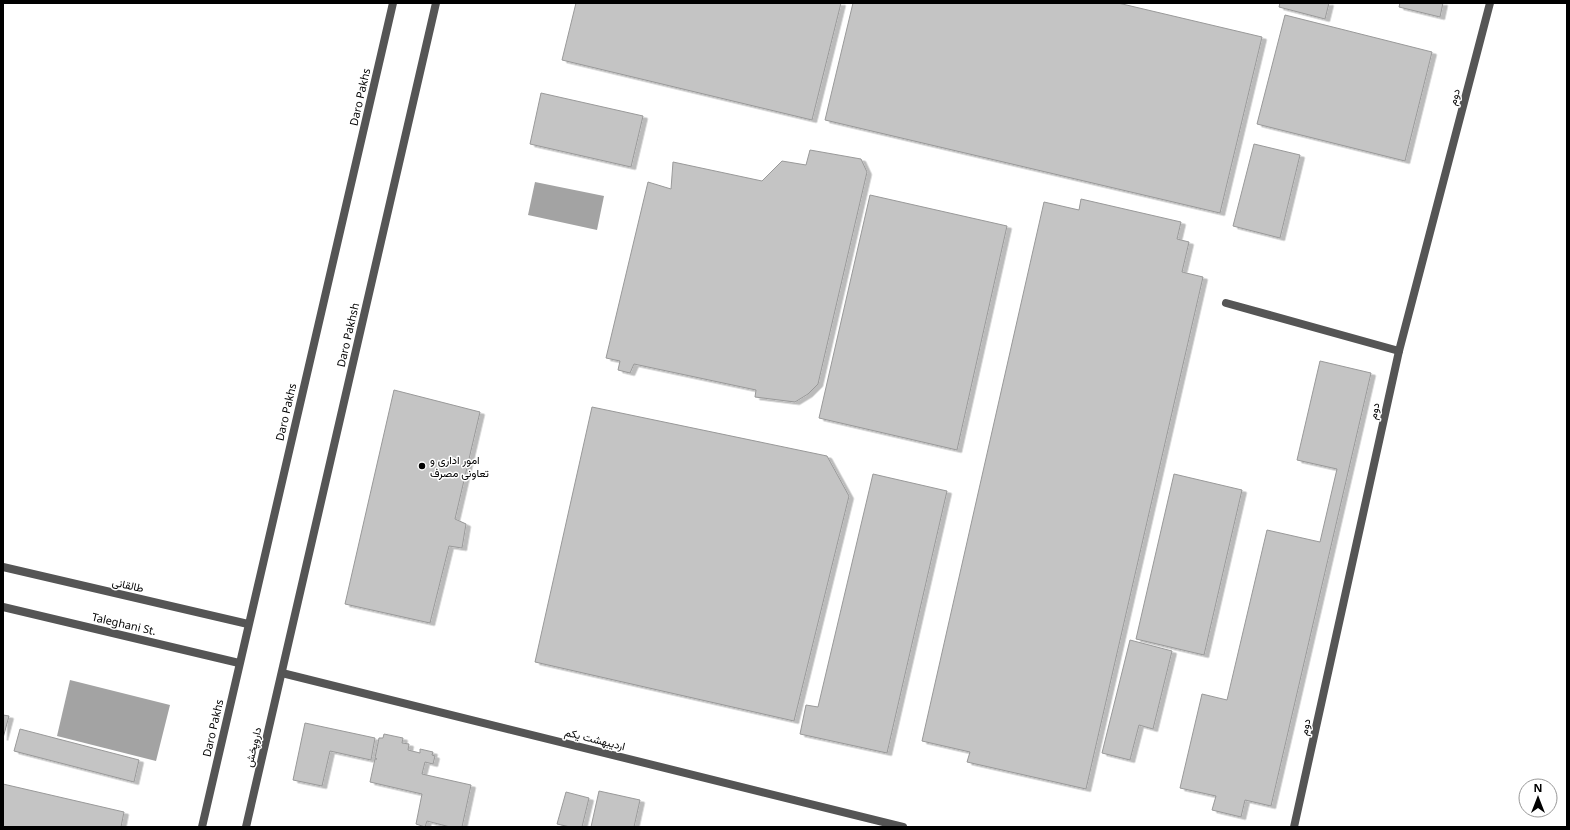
<svg xmlns="http://www.w3.org/2000/svg" width="1570" height="830" font-family="'Noto Sans',Vazirmatn,sans-serif">
  <defs>
    <filter id="shadow"><feDropShadow dx="4.5" dy="2.5" stdDeviation="0" flood-color="#0004"/></filter>
  </defs>
  <rect width="100%" height="100%" fill="#fff"/>
  <g fill="#a3a3a3">
    <path d="M 535,182 L 604,196 L 597,230 L 528,215 Z"/>
    <path d="M 70,680 L 170,705 L 156,761 L 57,736 Z"/>
  </g>
  <g fill="#c4c4c4" stroke="#999" filter="url(#shadow)">
    <path d="M 576,3 L 841,3 L 812,120 L 562,60 Z"/>
    <path d="M 853,3 L 1118,3 L 1262,37 L 1220,213 L 825,120 Z"/>
    <path d="M 1280,3 L 1329,3 L 1325,19 L 1279,7 Z"/>
    <path d="M 1400,3 L 1443,3 L 1440,17 L 1399,7 Z"/>
    <path d="M 1285,15 L 1432,52 L 1405,161 L 1257,124 Z"/>
    <path d="M 541,93 L 643,116 L 631,167 L 530,144 Z"/>
    <path d="M 1254,144 L 1300,155 L 1280,238 L 1233,226 Z"/>
    <path d="M 810,150 L 861,159 L 867,172 L 818,384 L 808,394 L 795,402 L 755,397 L 756,390 L 634,364 L 630,373 L 618,370 L 620,361 L 606,358 L 648,182 L 671,189 L 673,162 L 762,181 L 782,161 L 806,165 Z"/>
    <path d="M 870,195 L 1007,226 L 957,450 L 819,418 Z"/>
    <path d="M 1081,199 L 1181,222 L 1177,239 L 1189,242 L 1182,272 L 1203,277 L 1086,789 L 967,762 L 970,752 L 922,741 L 1044,202 L 1079,210 Z"/>
    <path d="M 1320,361 L 1371,373 L 1271,806 L 1245,800 L 1241,817 L 1212,810 L 1216,796 L 1180,788 L 1202,694 L 1227,700 L 1267,530 L 1320,542 L 1337,469 L 1297,460 Z"/>
    <path d="M 394,390 L 480,412 L 455,519 L 466,524 L 462,548 L 449,546 L 430,623 L 345,604 Z"/>
    <path d="M 592,407 L 827,456 L 849,496 L 794,721 L 535,662 Z"/>
    <path d="M 873,474 L 947,491 L 887,753 L 800,734 L 806,705 L 818,707 Z"/>
    <path d="M 1174,474 L 1242,490 L 1204,655 L 1136,639 Z"/>
    <path d="M 1130,640 L 1172,651 L 1153,729 L 1139,725 L 1130,760 L 1102,753 Z"/>
    <path d="M 3,715 L 9,716 L 3,738 Z"/>
    <path d="M 305,723 L 375,738 L 371,760 L 330,751 L 322,786 L 293,780 Z"/>
    <path d="M 20,729 L 139,760 L 134,782 L 14,751 Z"/>
    <path d="M 384,734 L 403,738 L 402,743 L 409,744 L 408,750 L 420,753 L 420,749 L 433,752 L 432,755 L 435,756 L 433,764 L 425,762 L 422,774 L 471,785 L 462,827 L 450,827 L 427,821 L 425,827 L 416,824 L 422,794 L 370,782 L 375,759 L 377,759 L 375,758 L 379,738 L 383,738 Z"/>
    <path d="M 3,784 L 124,812 L 121,827 L 3,827 Z"/>
    <path d="M 599,791 L 640,800 L 634,827 L 591,827 Z"/>
    <path d="M 566,792 L 589,798 L 582,827 L 570,827 L 557,824 Z"/>
  </g>
  <g fill="none" stroke-linecap="round" stroke-linejoin="round">
    <g stroke="#555" stroke-width="8">
      <path d="M 1226,303 L 1399,351"/>
      <path d="M 1294,827 L 1399,351 L 1490,3"/>
    </g>
    <g stroke="#555" stroke-width="8">
      <path d="M 3,567 L 248,624"/>
      <path d="M 3,607 L 239,663"/>
      <path d="M 282,673 L 903,827"/>
      <path d="M 202,827 L 393,3"/>
      <path d="M 246,827 L 436,3"/>
    </g>
  </g>
  <circle fill="#000" stroke="#fff" stroke-width="1.5" cx="422" cy="466" r="4"/>
  <g text-anchor="middle" stroke-width="3" stroke-linejoin="round" paint-order="stroke">
    <g font-size="11" fill="#000" stroke="#fff">
      <text transform="translate(360 97) rotate(-77)" y="4">Daro Pakhs</text>
      <text transform="translate(1454 97) rotate(-75)" y="4">دوم</text>
      <text transform="translate(348 335) rotate(-77)" y="4">Daro Pakhsh</text>
      <text transform="translate(1374 411) rotate(-78)" y="4">دوم</text>
      <text transform="translate(286 412) rotate(-77)" y="4">Daro Pakhs</text>
      <text transform="translate(128 585) rotate(13)" y="4">طالقانی</text>
      <text transform="translate(124 624) rotate(13)" y="4">Taleghani St.</text>
      <text transform="translate(1305 727) rotate(-78)" y="4">دوم</text>
      <text transform="translate(213 728) rotate(-77)" y="4">Daro Pakhs</text>
      <text transform="translate(595 739) rotate(14)" y="4">اردیبهشت یکم</text>
      <text transform="translate(253 747) rotate(-77)" y="4">داروپخش</text>
    </g>
    <g font-size="11" fill="#000" stroke="#fff" text-anchor="start">
      <text x="430" y="464">امور اداری و<tspan x="430" dy="13">تعاونی مصرف</tspan></text>
    </g>
  </g>
  <rect width="1570" height="830" fill="none" stroke="#000000" stroke-width="8"/>
  <g transform="translate(1538 798)"><circle r="19" fill="#ffffff" stroke="#999999"/>
  <path d="M0-3L7 15L0 10L-7 15Z" fill="#000000"/>
  <text y="-6" font-size="11" font-weight="bold" text-anchor="middle" fill="#000000">N</text>
  </g>
</svg>
